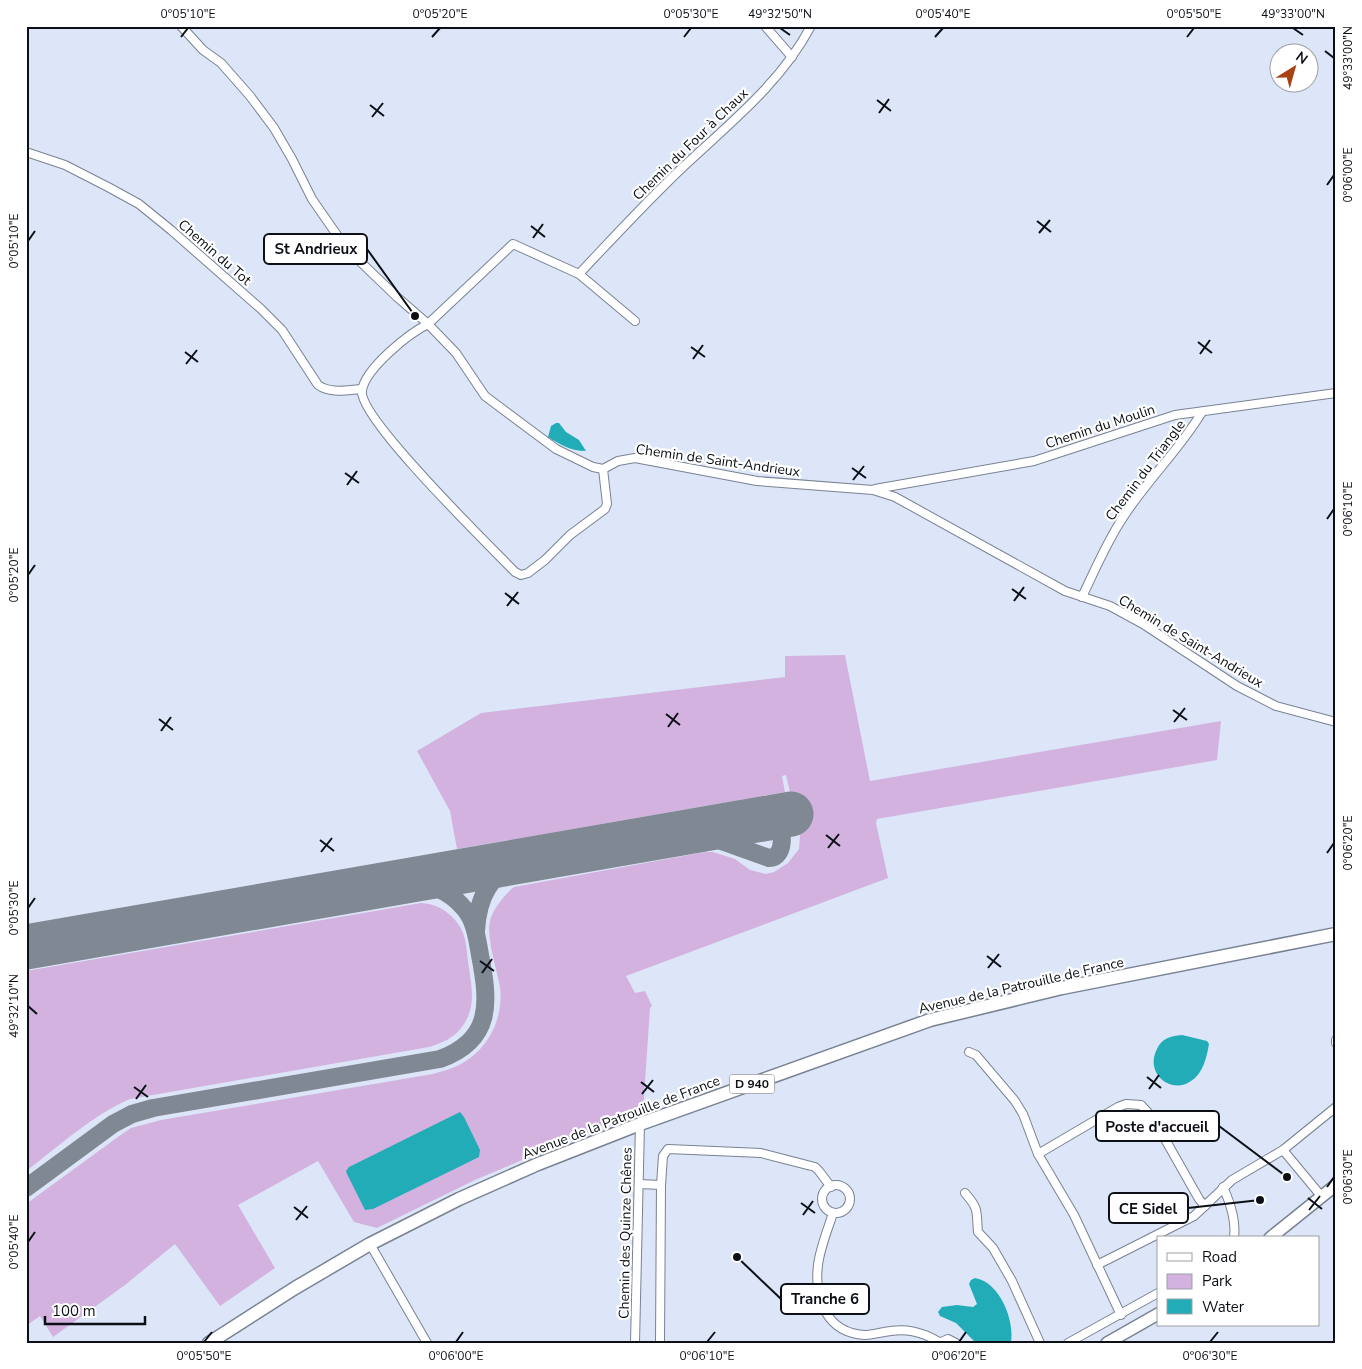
<svg xmlns="http://www.w3.org/2000/svg" width="1362" height="1369" font-family="'Nunito Sans',sans-serif">
  <rect width="100%" height="100%" fill="#dce6f8"/>
  <g fill="#d3b2df">
    <path d="M 845,655 L 870,781 L 1221,721 L 1217,760 L 877,819 L 876,823 L 888,878 L 626,976 L 635,993 L 645,991 L 652,1006 L 650,1008 L 643,1112 L 631,1115 L 622,1114 L 598,1128 L 475,1180 L 377,1228 L 354,1222 L 318,1161 L 238,1205 L 275,1268 L 220,1306 L 175,1244 L 125,1285 L 53,1337 L 40,1316 L 26,1326 L 26,1204 L 122,1134 L 131,1128 L 161,1120 L 433,1074 C 442,1071 451,1069 459,1065 C 489,1050 506,1015 499,982 C 496,967 486,935 490,921 C 492,910 506,893 514,887 L 705,852 L 713,852 L 735,859 L 750,870 L 766,874 L 774,872 L 788,863 L 799,849 L 800,836 L 786,775 L 782,776 L 785,792 L 457,849 L 450,811 L 417,751 L 481,713 L 785,677 L 785,656 Z"/>
    <path d="M 421,903 C 439,903 457,917 463,933 C 467,943 467,957 469,968 C 472,989 476,1008 462,1027 C 454,1038 442,1043 429,1047 L 130,1099 C 94,1114 58,1147 26,1171 L 26,971 Z"/>
  </g>
  <g fill="#21acb8">
    <path d="M 556,423 L 559,423 L 566,432 L 579,440 L 586,451 C 571,451 561,445 548,437 L 551,426 Z"/>
    <path d="M 1182,1035 L 1207,1041 L 1209,1044 C 1207,1056 1203,1074 1191,1081 C 1172,1095 1144,1074 1157,1049 C 1162,1038 1171,1036 1182,1035 Z"/>
    <path d="M 460,1112 L 464,1117 L 480,1150 L 479,1157 L 373,1209 L 365,1210 L 347,1174 L 346,1171 L 349,1167 Z"/>
    <path d="M 975,1278 C 1000,1282 1015,1321 1011,1343 L 976,1343 L 956,1323 L 940,1316 L 938,1312 L 942,1307 L 957,1305 L 973,1307 L 977,1304 L 969,1284 L 971,1280 Z"/>
  </g>
  <g fill="none" stroke-linecap="round" stroke-linejoin="round">
    <g stroke="#808894" stroke-width="18">
      <path d="M 687,832 L 702,834 L 769,858 C 786,858 784,827 775,821 C 773,819 770,819 767,818"/>
      <path d="M 476,931 C 478,895 490,875 522,861"/>
      <path d="M 26,1188 L 113,1124 L 132,1114 L 153,1108 L 440,1059 C 493,1040 489,1002 480,955 C 477,938 475,919 462,906 C 448,890 428,883 408,881"/>
    </g>
    <path stroke="#808894" stroke-width="45" d="M 26,947 L 791,814"/>
    <defs>
      <g id="street">
        <path d="M 181,26 L 203,50 L 221,63 L 250,96 L 274,128 L 292,159 L 312,199 L 346,248 L 397,297 L 428,324 L 456,353 L 485,396 L 556,449 L 593,467 L 603,469 L 618,461 L 635,458 L 757,481 L 873,490 L 895,497 L 1065,591 L 1110,606 L 1143,624 L 1237,686 L 1276,706 L 1336,722"/>
        <path d="M 765,26 L 792,57"/>
        <path d="M 26,152 L 65,165 L 108,187 L 139,204 L 171,230 L 261,309 L 282,330 L 318,385 C 331,394 347,390 362,389"/>
        <path d="M 579,274 C 613,238 647,201 683,167 C 729,124 781,83 811,26"/>
        <path d="M 603,469 L 607,504 L 605,509 L 570,535 L 545,560 L 528,573 L 521,575 L 515,572 C 491,547 357,417 362,390 C 366,368 408,334 428,324 L 513,244 L 579,274 L 635,321"/>
        <path d="M 875,489 L 1034,461 L 1175,415 L 1336,393"/>
        <path d="M 1082,597 C 1095,570 1107,541 1124,516 C 1148,479 1180,449 1202,412"/>
        <path d="M 1336,1040 L 1336,1043"/>
        <path d="M 969,1052 L 976,1055 L 1015,1101 L 1023,1114 L 1038,1154 L 1074,1215 L 1121,1315"/>
        <path d="M 1283,1150 L 1322,1197"/>
        <path d="M 1038,1154 L 1118,1107 L 1126,1104 L 1141,1105 L 1153,1118 L 1199,1199 L 1205,1206"/>
        <path d="M 639,1184 L 661,1185"/>
        <circle cx="836" cy="1199" r="14"/>
        <path d="M 1223,1187 C 1230,1202 1236,1222 1234,1238"/>
        <path d="M 965,1193 C 980,1210 976,1212 978,1232 L 993,1248 L 1012,1281 L 1040,1343"/>
        <path d="M 833,1213 C 828,1229 820,1248 818,1265 C 814,1298 826,1333 865,1335 C 871,1335 878,1333 884,1332 C 905,1328 921,1331 939,1342"/>
        <path d="M 370,1244 L 427,1343"/>
        <path d="M 1097,1265 L 1194,1216 L 1232,1180 L 1283,1150 L 1336,1107"/>
        <path d="M 635,1343 L 640,1124"/>
        <path d="M 660,1343 L 661,1185 L 663,1156 L 668,1149 L 761,1153 L 815,1167 L 819,1171 L 831,1187"/>
        <path d="M 939,1343 L 948,1339 L 956,1343"/>
        <path d="M 1068,1343 L 1158,1293"/>
      </g>
      <g id="secondary">
        <path d="M 1270,1238 L 1336,1185"/>
        <path d="M 1107,1343 L 1158,1314"/>
      </g>
      <path id="primary" d="M 209,1343 L 295,1288 L 370,1244 L 459,1199 L 538,1164 L 640,1124 L 930,1020 L 1062,988 L 1336,934"/>
    </defs>
    <use href="#street" stroke="#798292" stroke-width="10"/>
    <use href="#secondary" stroke="#798292" stroke-width="14"/>
    <use href="#primary" stroke="#798292" stroke-width="15"/>
    <use href="#street" stroke="#fff" stroke-width="8"/>
    <use href="#secondary" stroke="#fff" stroke-width="11"/>
    <use href="#primary" stroke="#fff" stroke-width="12"/>
  </g>
  <path fill="none" stroke="#0c1016" stroke-width="2" d="M 780,28 L 790,35M 1293,28 L 1303,35M 181,37 L 188,28M 432,37 L 440,28M 684,37 L 691,28M 935,37 L 943,28M 1187,37 L 1194,28M 1325,51 L 1334,58M 877,100 L 891,111M 370,105 L 384,116M 879,113 L 889,99M 372,117 L 383,103M 1327,185 L 1334,175M 1037,221 L 1051,232M 531,226 L 545,237M 1039,233 L 1050,220M 533,238 L 543,224M 28,241 L 35,231M 1198,342 L 1212,353M 691,347 L 705,357M 185,352 L 198,362M 1200,354 L 1210,340M 693,359 L 703,345M 186,364 L 197,350M 852,468 L 866,478M 345,473 L 359,483M 853,480 L 864,466M 347,485 L 357,471M 1327,519 L 1334,509M 28,575 L 35,565M 1012,589 L 1026,599M 505,593 L 519,604M 1014,601 L 1024,587M 507,606 L 518,592M 1173,710 L 1187,720M 666,714 L 680,725M 159,719 L 173,730M 1174,722 L 1185,708M 668,727 L 678,713M 161,731 L 171,717M 826,835 L 840,846M 320,840 L 334,851M 828,848 L 839,834M 321,852 L 332,838M 1327,853 L 1334,843M 28,908 L 35,898M 987,956 L 1001,967M 480,961 L 494,971M 988,968 L 999,954M 482,973 L 492,959M 28,1006 L 37,1014M 1147,1077 L 1161,1088M 641,1082 L 654,1092M 134,1087 L 148,1097M 1149,1089 L 1159,1075M 642,1094 L 653,1080M 136,1099 L 146,1085M 1327,1187 L 1334,1177M 1308,1198 L 1322,1209M 801,1203 L 815,1213M 294,1207 L 308,1218M 1309,1210 L 1320,1196M 803,1215 L 813,1201M 296,1220 L 307,1206M 28,1242 L 35,1232M 204,1342 L 212,1332M 456,1342 L 463,1332M 707,1342 L 715,1332M 959,1342 L 966,1332M 1210,1342 L 1218,1332"/>
  <g text-anchor="middle" stroke-width="4.5" stroke-linejoin="round" paint-order="stroke">
    <rect fill="#fff" stroke="#55585c" stroke-width="1" x="729.5" y="1074.5" width="45" height="19" rx="4"/>
    <g font-size="12" font-weight="bold" fill="#0c1016">
      <text x="752" y="1088">D 940</text>
    </g>
    <g font-size="14" fill="#0c1016" stroke="#fff">
      <text transform="translate(690 144) rotate(-44)" y="5">Chemin du Four à Chaux</text>
      <text transform="translate(215 252) rotate(41)" y="5">Chemin du Tot</text>
      <text transform="translate(1100 426) rotate(-18)" y="5">Chemin du Moulin</text>
      <text transform="translate(718 460) rotate(8)" y="5">Chemin de Saint-Andrieux</text>
      <text transform="translate(1145 470) rotate(-53)" y="5">Chemin du Triangle</text>
      <text transform="translate(1191 641) rotate(31)" y="5">Chemin de Saint-Andrieux</text>
      <text transform="translate(1021 985) rotate(-13)" y="5">Avenue de la Patrouille de France</text>
      <text transform="translate(621 1117) rotate(-21)" y="5">Avenue de la Patrouille de France</text>
      <text transform="translate(625 1233) rotate(-89)" y="5">Chemin des Quinze Chênes</text>
    </g>
  </g>
  <path fill="none" stroke="#0c1016" stroke-width="2" d="M415 316L367 249M1287 1177L1219 1126M1260 1200L1188 1208M737 1257L781 1299"/>
  <g fill="#0c1016" stroke="#fff" stroke-width="2">
    <circle cx="415" cy="316" r="5"/>
    <circle cx="1287" cy="1177" r="5"/>
    <circle cx="1260" cy="1200" r="5"/>
    <circle cx="737" cy="1257" r="5"/>
  </g>
  <g fill="#fff" stroke="#0c1016" stroke-width="2">
    <rect x="264" y="234" width="103" height="30" rx="5"/>
    <rect x="1096" y="1111" width="123" height="30" rx="5"/>
    <rect x="1109" y="1193" width="79" height="30" rx="5"/>
    <rect x="781" y="1284" width="88" height="30" rx="5"/>
  </g>
  <g font-size="15" text-anchor="middle" font-weight="bold" fill="#0c1016">
    <text x="316" y="254">St Andrieux</text>
    <text x="1157" y="1132">Poste d'accueil</text>
    <text x="1148" y="1214">CE Sidel</text>
    <text x="825" y="1304">Tranche 6</text>
  </g>
  <rect width="1362" height="1369" fill="none" stroke="#ffffff" stroke-width="55"/>
  <rect x="1157" y="1236" width="162" height="90" fill="#ffffff" stroke="#9e9fa2"/>
  <rect x="1167" y="1253" width="25" height="8" fill="#ffffff" stroke="#9e9fa2"/>
  <text x="1202" y="1262" font-size="15" fill="#0c1016">Road</text>
  <rect x="1167" y="1274" width="25" height="15" fill="#d3b2df" stroke="#9e9fa2"/>
  <text x="1202" y="1286" font-size="15" fill="#0c1016">Park</text>
  <rect x="1167" y="1299" width="25" height="15" fill="#21acb8" stroke="#9e9fa2"/>
  <text x="1202" y="1312" font-size="15" fill="#0c1016">Water</text>
  <g transform="translate(1294 68) rotate(37)"><circle r="24" fill="#ffffff" stroke="#9e9fa2"/>
  <path d="M0-4L9 19L0 12L-9 19Z" fill="#a74214"/>
  <text y="-8" font-size="14" font-weight="bold" text-anchor="middle" fill="#0c1016">N</text>
  </g>
  <path d="M45 1316v8h100v-8" fill="none" stroke="#0c1016" stroke-width="2.5"/>
  <text x="52" y="1316" font-size="15" fill="#0c1016" stroke="#ffffff" stroke-width="4" paint-order="stroke">100 m</text>
  <rect x="28" y="28" width="1306" height="1314" fill="none" stroke="#0c1016" stroke-width="2"/>
  <g font-size="12" text-anchor="middle" fill="#0c1016">
    <text x="188" y="18">0°05'10"E</text>
    <text x="440" y="18">0°05'20"E</text>
    <text x="691" y="18">0°05'30"E</text>
    <text x="780" y="18">49°32'50"N</text>
    <text x="943" y="18">0°05'40"E</text>
    <text x="1194" y="18">0°05'50"E</text>
    <text x="1293" y="18">49°33'00"N</text>
    <text transform="translate(1348 58) rotate(-90)" y="4">49°33'00"N</text>
    <text transform="translate(1348 175) rotate(-90)" y="4">0°06'00"E</text>
    <text transform="translate(14 241) rotate(-90)" y="4">0°05'10"E</text>
    <text transform="translate(1348 509) rotate(-90)" y="4">0°06'10"E</text>
    <text transform="translate(14 575) rotate(-90)" y="4">0°05'20"E</text>
    <text transform="translate(1348 843) rotate(-90)" y="4">0°06'20"E</text>
    <text transform="translate(14 908) rotate(-90)" y="4">0°05'30"E</text>
    <text transform="translate(14 1006) rotate(-90)" y="4">49°32'10"N</text>
    <text transform="translate(1348 1177) rotate(-90)" y="4">0°06'30"E</text>
    <text transform="translate(14 1242) rotate(-90)" y="4">0°05'40"E</text>
    <text x="204" y="1360">0°05'50"E</text>
    <text x="456" y="1360">0°06'00"E</text>
    <text x="707" y="1360">0°06'10"E</text>
    <text x="959" y="1360">0°06'20"E</text>
    <text x="1210" y="1360">0°06'30"E</text>
  </g>
</svg>
